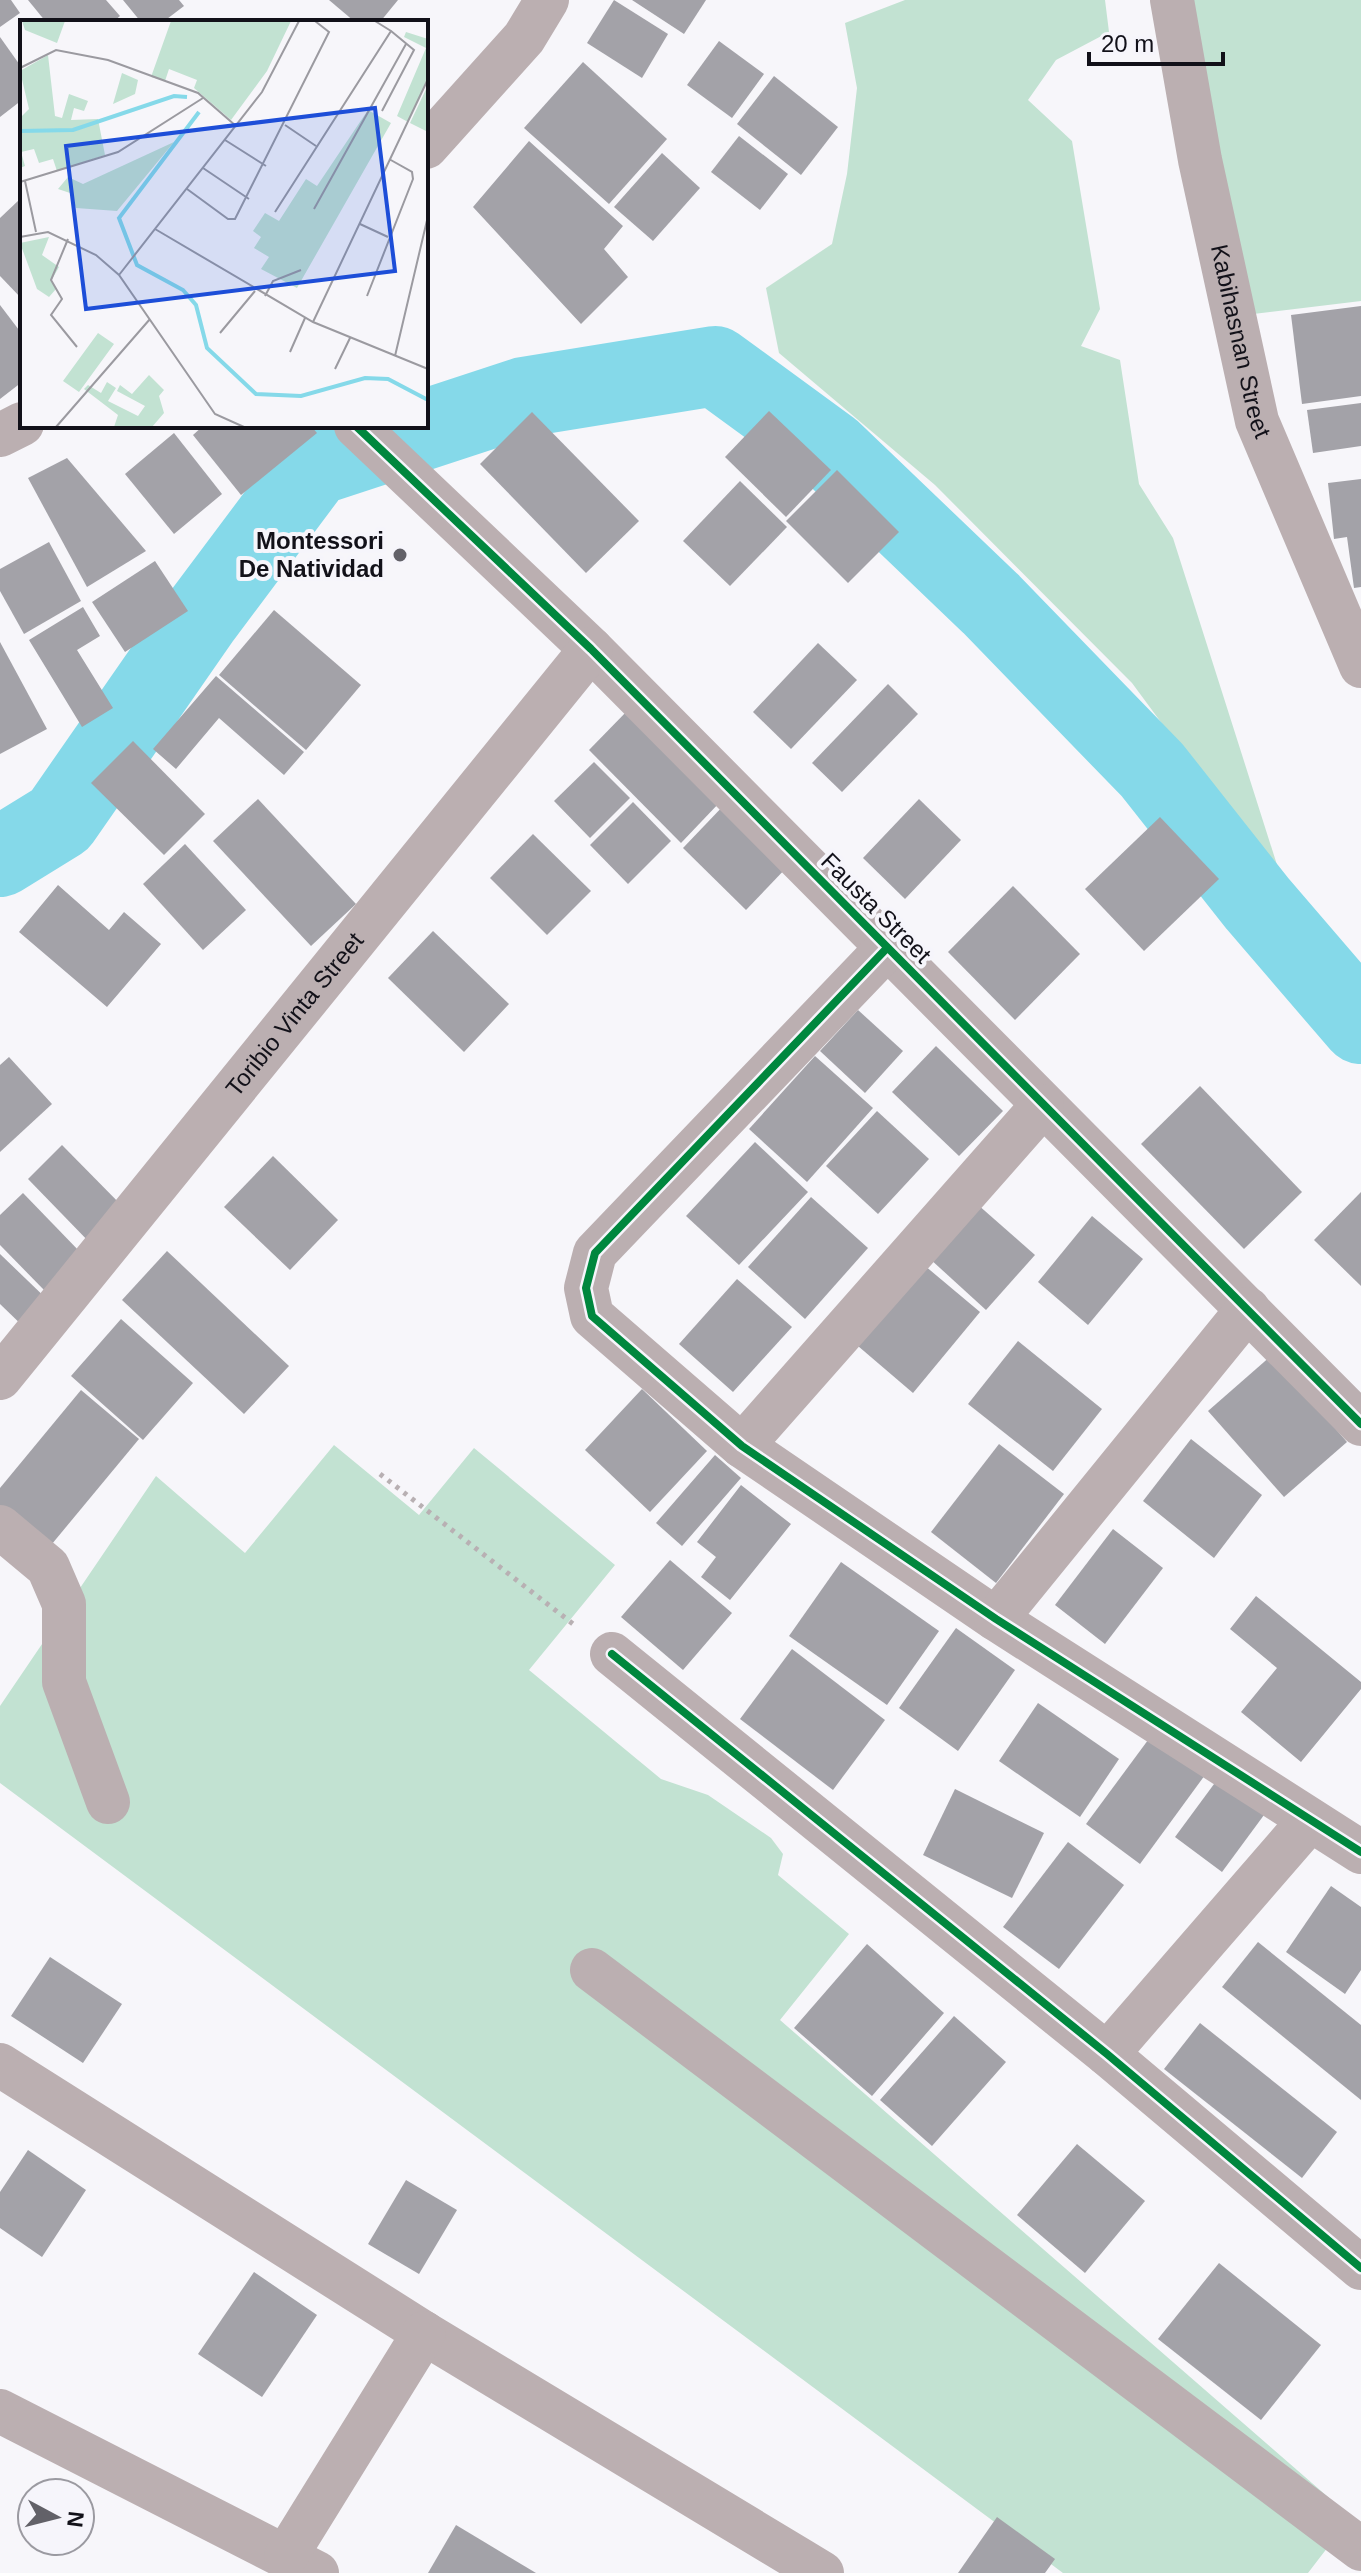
<svg xmlns="http://www.w3.org/2000/svg" width="1361" height="2573" font-family="Helvetica,sans-serif">
  <rect width="100%" height="100%" fill="#f7f6fa"/>
  <g fill="#c2e2d2">
    <path d="M 905,0 L 1105,0 L 1109,32 L 1056,60 L 1028,100 L 1072,141 L 1100,309 L 1081,346 L 1120,360 L 1139,484 L 1173,538 L 1285,890 L 1132,683 L 935,485 L 779,353 L 766,288 L 832,244 L 847,174 L 857,88 L 845,23 Z"/>
    <path d="M 1184,0 L 1361,0 L 1361,301 L 1245,315 Z"/>
    <path d="M 334,1445 L 419,1515 L 474,1448 L 615,1565 L 529,1670 L 661,1779 L 708,1795 L 771,1838 L 783,1854 L 778,1875 L 849,1934 L 780,2020 L 1351,2517 L 1308,2573 L 1063,2573 L 0,1783 L 0,1706 L 156,1476 L 245,1553 Z"/>
  </g>
  <g fill="none" stroke-linecap="round" stroke-linejoin="round">
    <path stroke="#85d9e9" stroke-width="80" d="M 0,857 L 60,820 L 201,617 L 314,466 L 524,397 L 715,366 L 830,450 L 991,604 L 1152,770 L 1257,903 L 1361,1024"/>
  </g>
  <g fill="#a3a2a8">
    <path d="M 0,0 L 11,0 L 20,13 L 0,27 Z"/>
    <path d="M 28,0 L 106,0 L 120,16 L 113,22 L 46,22 Z"/>
    <path d="M 123,0 L 179,0 L 184,6 L 163,22 L 141,22 Z"/>
    <path d="M 329,0 L 398,0 L 380,22 L 355,22 Z"/>
    <path d="M 614,0 L 668,34 L 642,78 L 587,43 Z"/>
    <path d="M 632,0 L 706,0 L 684,34 Z"/>
    <path d="M 0,37 L 22,68 L 22,100 L 0,117 Z"/>
    <path d="M 719,41 L 764,74 L 732,118 L 687,85 Z"/>
    <path d="M 583,62 L 667,139 L 609,204 L 524,128 Z"/>
    <path d="M 774,76 L 838,127 L 801,175 L 737,124 Z"/>
    <path d="M 739,136 L 788,174 L 760,210 L 711,172 Z"/>
    <path d="M 529,141 L 623,226 L 604,249 L 628,277 L 581,324 L 473,207 Z"/>
    <path d="M 662,153 L 700,188 L 653,241 L 614,207 Z"/>
    <path d="M 19,200 L 22,203 L 22,299 L 0,276 L 0,218 Z"/>
    <path d="M 0,305 L 22,334 L 22,382 L 0,399 Z"/>
    <path d="M 1361,306 L 1361,396 L 1302,404 L 1291,315 Z"/>
    <path d="M 1361,403 L 1361,446 L 1313,453 L 1307,410 Z"/>
    <path d="M 769,411 L 831,470 L 786,517 L 725,457 Z"/>
    <path d="M 532,412 L 639,521 L 586,573 L 480,464 Z"/>
    <path d="M 203,426 L 311,426 L 317,433 L 241,495 L 193,435 Z"/>
    <path d="M 174,433 L 222,494 L 174,534 L 125,474 Z"/>
    <path d="M 67,458 L 146,551 L 87,587 L 28,478 Z"/>
    <path d="M 837,470 L 899,532 L 848,583 L 786,521 Z"/>
    <path d="M 1361,479 L 1361,587 L 1354,588 L 1347,537 L 1334,539 L 1328,483 Z"/>
    <path d="M 740,481 L 787,527 L 730,586 L 683,541 Z"/>
    <path d="M 49,542 L 81,601 L 24,634 L 0,591 L 0,569 Z"/>
    <path d="M 155,561 L 188,611 L 125,652 L 92,602 Z"/>
    <path d="M 83,607 L 100,636 L 77,650 L 113,708 L 82,727 L 29,640 Z"/>
    <path d="M 274,610 L 361,685 L 306,750 L 219,675 Z"/>
    <path d="M 0,642 L 47,729 L 0,754 Z"/>
    <path d="M 818,643 L 857,680 L 791,749 L 753,712 Z"/>
    <path d="M 216,676 L 304,752 L 284,775 L 219,718 L 176,769 L 153,749 Z"/>
    <path d="M 888,684 L 918,714 L 842,792 L 812,763 Z"/>
    <path d="M 629,709 L 721,801 L 681,843 L 589,750 Z"/>
    <path d="M 133,741 L 205,814 L 164,855 L 91,783 Z"/>
    <path d="M 594,762 L 630,798 L 590,838 L 554,801 Z"/>
    <path d="M 258,799 L 356,904 L 311,946 L 213,841 Z"/>
    <path d="M 919,799 L 961,840 L 905,899 L 863,858 Z"/>
    <path d="M 633,802 L 671,841 L 628,884 L 590,845 Z"/>
    <path d="M 726,803 L 789,865 L 746,910 L 683,848 Z"/>
    <path d="M 1160,817 L 1219,879 L 1144,951 L 1085,889 Z"/>
    <path d="M 533,834 L 591,891 L 547,935 L 490,878 Z"/>
    <path d="M 185,844 L 246,910 L 203,950 L 143,884 Z"/>
    <path d="M 58,885 L 109,930 L 124,912 L 161,944 L 107,1007 L 19,932 Z"/>
    <path d="M 1013,886 L 1080,954 L 1015,1020 L 948,952 Z"/>
    <path d="M 433,931 L 509,1004 L 464,1052 L 388,978 Z"/>
    <path d="M 858,1010 L 903,1051 L 865,1093 L 820,1051 Z"/>
    <path d="M 936,1046 L 1003,1111 L 959,1156 L 892,1092 Z"/>
    <path d="M 815,1056 L 873,1108 L 807,1182 L 749,1129 Z"/>
    <path d="M 9,1057 L 52,1104 L 0,1152 L 0,1065 Z"/>
    <path d="M 1200,1086 L 1302,1192 L 1244,1249 L 1141,1144 Z"/>
    <path d="M 877,1111 L 929,1159 L 878,1214 L 826,1166 Z"/>
    <path d="M 755,1142 L 808,1192 L 739,1265 L 686,1216 Z"/>
    <path d="M 62,1145 L 129,1213 L 94,1247 L 28,1179 Z"/>
    <path d="M 273,1156 L 338,1220 L 290,1270 L 224,1207 Z"/>
    <path d="M 1361,1192 L 1361,1286 L 1314,1240 Z"/>
    <path d="M 23,1193 L 82,1254 L 45,1291 L 0,1245 L 0,1215 Z"/>
    <path d="M 811,1197 L 868,1248 L 805,1319 L 748,1267 Z"/>
    <path d="M 977,1204 L 1035,1255 L 986,1310 L 929,1258 Z"/>
    <path d="M 1092,1216 L 1143,1259 L 1088,1325 L 1038,1282 Z"/>
    <path d="M 167,1251 L 289,1366 L 244,1414 L 122,1300 Z"/>
    <path d="M 0,1254 L 53,1305 L 28,1331 L 0,1304 Z"/>
    <path d="M 918,1260 L 980,1312 L 913,1393 L 851,1340 Z"/>
    <path d="M 737,1279 L 792,1327 L 733,1392 L 679,1344 Z"/>
    <path d="M 121,1319 L 193,1383 L 143,1440 L 71,1376 Z"/>
    <path d="M 1018,1341 L 1102,1409 L 1053,1471 L 968,1404 Z"/>
    <path d="M 1272,1355 L 1347,1442 L 1284,1497 L 1208,1411 Z"/>
    <path d="M 642,1389 L 707,1451 L 650,1512 L 585,1450 Z"/>
    <path d="M 81,1390 L 139,1439 L 42,1556 L 0,1521 L 0,1488 Z"/>
    <path d="M 1191,1439 L 1262,1495 L 1214,1558 L 1143,1501 Z"/>
    <path d="M 999,1444 L 1064,1494 L 996,1583 L 931,1532 Z"/>
    <path d="M 715,1455 L 741,1478 L 682,1546 L 656,1523 Z"/>
    <path d="M 741,1485 L 791,1524 L 730,1600 L 701,1577 L 716,1557 L 697,1542 Z"/>
    <path d="M 1113,1529 L 1163,1568 L 1105,1644 L 1055,1605 Z"/>
    <path d="M 670,1560 L 732,1613 L 683,1670 L 621,1617 Z"/>
    <path d="M 841,1562 L 939,1631 L 887,1705 L 789,1636 Z"/>
    <path d="M 1256,1596 L 1361,1682 L 1361,1689 L 1301,1762 L 1241,1712 L 1277,1668 L 1230,1629 Z"/>
    <path d="M 956,1628 L 1015,1670 L 958,1751 L 899,1708 Z"/>
    <path d="M 792,1649 L 885,1720 L 833,1790 L 740,1719 Z"/>
    <path d="M 1038,1703 L 1119,1759 L 1080,1817 L 999,1761 Z"/>
    <path d="M 1151,1736 L 1205,1775 L 1140,1864 L 1086,1824 Z"/>
    <path d="M 1217,1780 L 1264,1815 L 1222,1872 L 1175,1837 Z"/>
    <path d="M 955,1789 L 1044,1833 L 1012,1898 L 923,1855 Z"/>
    <path d="M 1068,1842 L 1124,1885 L 1059,1969 L 1003,1927 Z"/>
    <path d="M 1331,1886 L 1361,1907 L 1361,1970 L 1345,1994 L 1286,1952 Z"/>
    <path d="M 1258,1942 L 1361,2025 L 1361,2100 L 1222,1987 Z"/>
    <path d="M 867,1944 L 944,2013 L 872,2096 L 794,2028 Z"/>
    <path d="M 50,1957 L 122,2004 L 83,2063 L 11,2016 Z"/>
    <path d="M 954,2016 L 1006,2062 L 932,2146 L 880,2100 Z"/>
    <path d="M 1200,2023 L 1337,2132 L 1302,2178 L 1164,2069 Z"/>
    <path d="M 1077,2144 L 1145,2201 L 1085,2273 L 1017,2215 Z"/>
    <path d="M 28,2150 L 86,2190 L 42,2257 L 0,2228 L 0,2192 Z"/>
    <path d="M 406,2180 L 457,2210 L 419,2274 L 368,2244 Z"/>
    <path d="M 1219,2263 L 1321,2345 L 1261,2420 L 1158,2339 Z"/>
    <path d="M 254,2272 L 317,2315 L 262,2397 L 198,2354 Z"/>
    <path d="M 997,2517 L 1055,2559 L 1045,2573 L 958,2573 Z"/>
    <path d="M 456,2525 L 536,2573 L 428,2573 Z"/>
  </g>
  <g fill="none" stroke-linecap="round" stroke-linejoin="round">
    <path stroke="#b8b0b3" stroke-width="5" stroke-dasharray="4 6" stroke-linecap="butt" d="M 380,1474 L 577,1627"/>
    <g stroke="#bbafb1" stroke-width="44">
      <path id="s1" d="M 1172,0 L 1200,160 L 1257,421 L 1361,666"/>
      <path d="M 426,147 L 524,38 L 547,0"/>
      <path d="M 356,426 L 591,649 L 1361,1424"/>
      <path d="M 0,435 L 22,424"/>
      <path d="M 887,948 L 595,1253 L 586,1288 L 592,1316 L 742,1446 L 996,1619 L 1361,1852"/>
      <path id="s2" d="M 0,1378 L 591,649"/>
      <path d="M 742,1446 L 1042,1106"/>
      <path d="M 0,1527 L 48,1567 L 64,1604 L 64,1682 L 108,1802"/>
      <path d="M 996,1619 L 1248,1309"/>
      <path d="M 612,1654 L 1107,2054 L 1361,2268"/>
      <path d="M 592,1970 L 1361,2549"/>
      <path d="M 1107,2054 L 1310,1820"/>
      <path d="M 0,2065 L 424,2333 L 822,2573"/>
      <path d="M 0,2411 L 317,2573"/>
      <path d="M 286,2556 L 424,2333"/>
    </g>
    <defs>
      <g id="cycleway">
        <path d="M 356,426 L 591,649 L 1361,1424"/>
        <path d="M 887,948 L 595,1253 L 586,1288 L 592,1316 L 742,1446 L 996,1619 L 1361,1852"/>
        <path d="M 612,1654 L 1107,2054 L 1361,2268"/>
      </g>
    </defs>
    <use href="#cycleway" stroke="#f6f5fb" stroke-width="13"/>
    <use href="#cycleway" stroke="#00873e" stroke-width="8"/>
  </g>
  <circle fill="#626168" stroke="#f6f5fb" stroke-width="3" cx="400" cy="555" r="8"/>
  <g text-anchor="middle" stroke-width="8" stroke-linejoin="round" paint-order="stroke">
    <g font-size="24" fill="#121119" stroke="#f6f5fb">
      <text dy="8" stroke="none"><textPath href="#s1" startOffset="348">Kabihasnan Street</textPath></text>
      <text transform="translate(876 908) rotate(45)" y="8">Fausta Street</text>
      <text dy="8" stroke="none"><textPath href="#s2" startOffset="468">Toribio Vinta Street</textPath></text>
    </g>
    <g font-size="24" font-weight="bold" fill="#121119" stroke="#f6f5fb" text-anchor="end">
      <text x="384" y="549">Montessori<tspan x="384" dy="28">De Natividad</tspan></text>
    </g>
  </g>
  <g transform="translate(20 20)">
    <rect width="408" height="408" fill="#f7f6fa"/>
    <path d="M 2,1 L 45,1 L 37,23 L 5,10 ZM 151,1 L 271,1 L 247,51 L 211,100 L 174,68 L 177,60 L 149,49 L 145,61 L 131,57 ZM 386,12 L 408,19 L 408,58 L 388,102 L 377,96 L 406,28 L 384,17 ZM 28,35 L 35,96 L 42,98 L 49,74 L 68,81 L 64,91 L 54,88 L 51,100 L 78,99 L 85,135 L 37,151 L 33,139 L 19,143 L 14,129 L 1,132 L 5,146 L 0,148 L 1,97 L 9,89 L 0,51 ZM 102,53 L 118,60 L 115,74 L 93,84 ZM 408,65 L 408,112 L 390,103 ZM 348,90 L 371,103 L 277,268 L 241,249 L 249,237 L 234,228 L 241,217 L 233,211 L 245,193 L 259,201 L 286,159 L 297,166 ZM 154,122 L 97,191 L 56,188 L 50,173 L 38,169 L 48,157 L 63,164 ZM 29,217 L 22,235 L 39,247 L 31,261 L 36,269 L 29,277 L 17,269 L 0,223 ZM 78,313 L 94,324 L 59,372 L 43,361 ZM 129,355 L 144,370 L 139,376 L 144,393 L 132,407 L 94,407 L 98,395 L 64,369 L 68,365 L 81,373 L 87,362 L 96,368 L 88,381 L 118,396 L 125,386 L 97,371 L 100,365 L 112,374 Z" fill="#c2e2d2"/>
    <path fill="none" stroke="#85d9e9" stroke-width="4" d="M 179,92 L 99,198 L 117,245 L 163,270 L 176,285 L 187,328 L 236,374 L 281,376 L 345,358 L 368,359 L 408,380M 0,111 L 53,110 L 154,76 L 167,77"/>
    <path fill="none" stroke="#9b9aa0" stroke-width="2" d="M 0,48 L 36,30 L 88,40 L 178,73 L 216,106M 362,91 L 394,30 L 371,11M 265,105 L 296,126M 205,120 L 246,146M 183,148 L 229,179M 5,161 L 16,212M 0,162 L 98,132 L 183,78M 167,169 L 208,199 L 215,199 L 309,12 L 295,1M 294,189 L 386,24M 255,192 L 371,11 L 355,1M 340,204 L 368,217M 135,209 L 293,302 L 408,349M 0,217 L 28,212 L 76,235 L 99,255 L 195,394 L 224,407M 48,219 L 31,260 L 42,279 L 31,295 L 57,327M 99,255 L 242,72 L 279,1M 245,276 L 253,261 L 281,250M 347,276 L 393,159 L 392,152 L 369,139M 293,302 L 408,59M 200,313 L 235,271M 270,332 L 285,298M 375,336 L 408,196M 315,349 L 330,318M 36,407 L 130,299"/>
    <path fill="#1d4ed8" fill-opacity="0.15" stroke="#1d4ed8" stroke-width="4" d="M 355,88 L 375,251 L 66,289 L 46,126 Z"/>
    <rect width="408" height="408" fill="none" stroke="#121119" stroke-width="4"/>
  </g>
  <g transform="translate(56 2517) rotate(97)"><circle r="38" fill="#f6f5fb" stroke="#9b9aa1" stroke-width="2"/>
  <path d="M0-6L14 30L0 20L-14 30Z" fill="#626168"/>
  <text y="-12" font-size="22" font-weight="bold" text-anchor="middle" fill="#121119">N</text>
  </g>
  <path d="M1089 52v12h134v-12" fill="none" stroke="#121119" stroke-width="4"/>
  <text x="1101" y="52" font-size="24" fill="#121119" stroke="#f6f5fb" stroke-width="6" paint-order="stroke">20 m</text>
</svg>
